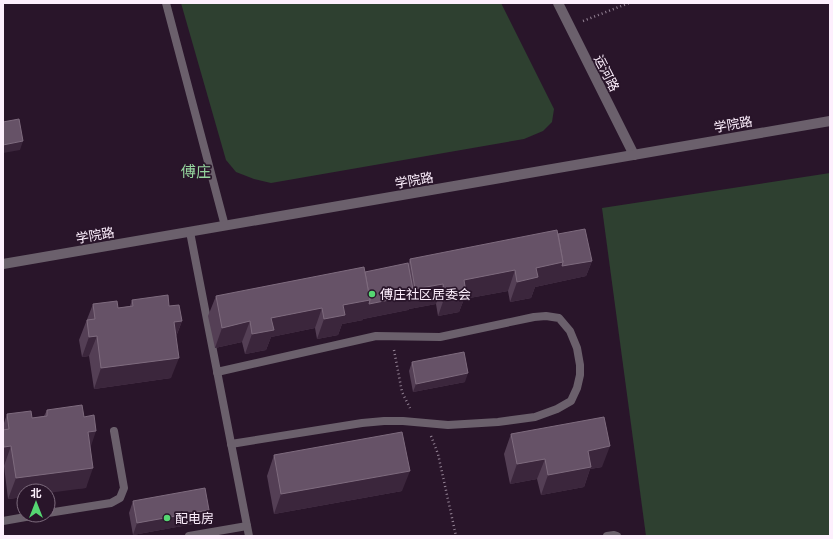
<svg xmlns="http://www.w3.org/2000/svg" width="833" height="539" font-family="'IBM Plex Serif','Noto Sans SC',serif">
  <rect width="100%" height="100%" fill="#29152a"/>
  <g fill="#2e4030">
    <path d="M 181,3 L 501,3 L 554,109 L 552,122 L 543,131 L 524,139 L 271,183 L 254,179 L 236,172 L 226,160 Z"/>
    <path d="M 830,173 L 830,536 L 646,536 L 602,208 Z"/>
  </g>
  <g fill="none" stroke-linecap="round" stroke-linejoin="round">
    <g stroke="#948395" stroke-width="2.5" stroke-dasharray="1 3" stroke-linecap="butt">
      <path d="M 583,21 L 629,3"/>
      <path d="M 394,350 L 402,392 L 410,408"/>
      <path d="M 431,436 L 438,454 L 456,536"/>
    </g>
    <g stroke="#6b606c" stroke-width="8">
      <path d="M 166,3 L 225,226"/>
      <path d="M 190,232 L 249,536"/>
      <path d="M 217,372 L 376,336 L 440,337 L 534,317 L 546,316 L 559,318 L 570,331 L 577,348 L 580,365 L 580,375 L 577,388 L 571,401 L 557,409 L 535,417 L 498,422 L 448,425 L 403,421 L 384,421 L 362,423 L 231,444"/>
      <path d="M 48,513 L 111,503 L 120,498 L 124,488 L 114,431"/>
      <path d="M 3,521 L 37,515"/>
      <path d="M 189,536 L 247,526"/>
      <path d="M 607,536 L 614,535 L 617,536"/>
    </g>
    <g stroke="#6b606c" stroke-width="10">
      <path d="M 558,3 L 634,155"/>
      <path d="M 3,264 L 830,121"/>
    </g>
  </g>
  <g fill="#543f55">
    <path d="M 558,234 L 592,261 L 586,276 L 535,287 L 531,298 L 510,302 L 508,291 L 464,299 L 459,312 L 438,316 L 436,304 L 409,309 L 408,310 L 363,319 L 363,320 L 342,324 L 338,335 L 317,339 L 315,328 L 271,337 L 266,350 L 245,354 L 242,342 L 215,348 L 208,316 L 216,296 L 365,272 L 408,264 L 410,259 Z"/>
    <path d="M 132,300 L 169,306 L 182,321 L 176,337 L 171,378 L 94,389 L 89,356 L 82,357 L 79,340 L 93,304 L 118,308 L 130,306 Z"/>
    <path d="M 412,362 L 465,382 L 413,392 L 409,371 Z"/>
    <path d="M 47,410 L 84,417 L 90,447 L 86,488 L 24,491 L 24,497 L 8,499 L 4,466 L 3,466 L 3,426 L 7,414 L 32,418 L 44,416 Z"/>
    <path d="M 511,434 L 602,467 L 590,469 L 584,487 L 541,495 L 537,479 L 510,484 L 504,454 Z"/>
    <path d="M 274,455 L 402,491 L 274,514 L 267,476 Z"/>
    <path d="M 133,501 L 204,522 L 133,535 L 129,513 Z"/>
  </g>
  <g fill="#3b263c">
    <path d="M 23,141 L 20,150 L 3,153 L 3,145 Z"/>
    <path d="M 592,261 L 586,276 L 535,287 L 531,298 L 510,302 L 517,282 L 536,268 L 563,262 Z"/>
    <path d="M 515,270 L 508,291 L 464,299 L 459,312 L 438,316 L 445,296 L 464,280 Z"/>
    <path d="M 443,284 L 436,304 L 409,309 L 408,310 L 363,319 L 363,320 L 342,324 L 338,335 L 317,339 L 324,319 L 343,305 L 370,300 L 413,295 L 415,289 Z"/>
    <path d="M 322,308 L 315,328 L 271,337 L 266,350 L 245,354 L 252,334 L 271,318 Z"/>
    <path d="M 182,321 L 174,341 L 174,322 Z"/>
    <path d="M 250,321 L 242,342 L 215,348 L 222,328 Z"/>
    <path d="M 97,336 L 89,356 L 82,357 L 89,337 Z"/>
    <path d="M 179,358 L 171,378 L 94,389 L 101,368 Z"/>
    <path d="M 468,373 L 465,382 L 413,392 L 416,384 Z"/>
    <path d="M 96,431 L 89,452 L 88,432 Z"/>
    <path d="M 11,446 L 4,466 L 3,466 L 3,449 L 4,447 Z"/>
    <path d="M 610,446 L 602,467 L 590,469 L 584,487 L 541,495 L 548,475 L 588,451 Z"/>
    <path d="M 545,459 L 537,479 L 510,484 L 517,464 Z"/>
    <path d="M 93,468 L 86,488 L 48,493 L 48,491 L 24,491 L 24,497 L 8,499 L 16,478 Z"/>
    <path d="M 410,471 L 402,491 L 274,514 L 281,494 Z"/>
    <path d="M 209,510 L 204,522 L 133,535 L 137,523 Z"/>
  </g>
  <g fill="#665267" stroke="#7e6b7e">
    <path d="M 19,119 L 23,141 L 3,145 L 3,122 Z"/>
    <path d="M 585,229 L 592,261 L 562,266 L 563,262 L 558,234 Z"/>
    <path d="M 557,230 L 563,262 L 536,268 L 538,277 L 517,282 L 515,270 L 464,280 L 466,292 L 445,296 L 443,284 L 415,289 L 410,259 Z"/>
    <path d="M 408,263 L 414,295 L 369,304 L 370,300 L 365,272 Z"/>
    <path d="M 364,267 L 370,300 L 343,305 L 345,315 L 324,319 L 322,308 L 271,318 L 274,330 L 252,334 L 250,321 L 222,328 L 216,296 Z"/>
    <path d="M 168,295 L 169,306 L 179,305 L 182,321 L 174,322 L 179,358 L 101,368 L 97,336 L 89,337 L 87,320 L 95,319 L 93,304 L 117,301 L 118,308 L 133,306 L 132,300 Z"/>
    <path d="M 464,352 L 468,373 L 416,384 L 412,362 Z"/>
    <path d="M 82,405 L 84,417 L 94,415 L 96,431 L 88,432 L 93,468 L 16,478 L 11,446 L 4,447 L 3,441 L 3,430 L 9,429 L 7,414 L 31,411 L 32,418 L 47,416 L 47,410 Z"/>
    <path d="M 604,417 L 610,446 L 588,451 L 591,467 L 548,475 L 545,459 L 517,464 L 511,434 Z"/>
    <path d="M 402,432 L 410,471 L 281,494 L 274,455 Z"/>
    <path d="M 205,488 L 209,510 L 137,523 L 133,501 Z"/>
  </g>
  <g fill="#55d672" stroke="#29152a" stroke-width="1.5">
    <circle cx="372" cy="294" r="4"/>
    <circle cx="167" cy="518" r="4"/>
  </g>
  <g text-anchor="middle" stroke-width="3.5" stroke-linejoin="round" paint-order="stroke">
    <g font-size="13" fill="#fdeffd" stroke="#29152a">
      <text transform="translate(607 73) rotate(63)" y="5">运河路</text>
      <text transform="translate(733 124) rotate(-10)" y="5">学院路</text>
      <text transform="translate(414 180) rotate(-10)" y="5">学院路</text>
      <text transform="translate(95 235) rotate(-10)" y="5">学院路</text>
    </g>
    <g font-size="13" fill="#fdeffd" stroke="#29152a" text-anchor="start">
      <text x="380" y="299">傅庄社区居委会</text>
      <text x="175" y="523">配电房</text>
    </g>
    <g font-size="15" fill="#94d49d" stroke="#29152a">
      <text x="196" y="177">傅庄</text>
    </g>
  </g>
  <rect width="833" height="539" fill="none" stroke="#fdeffd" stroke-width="8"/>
  <g transform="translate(36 503)"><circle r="19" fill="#29152a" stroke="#7e6c7e"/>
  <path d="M0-3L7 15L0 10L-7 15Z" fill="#55d672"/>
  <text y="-6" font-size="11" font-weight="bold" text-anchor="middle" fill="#fdeffd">北</text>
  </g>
</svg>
